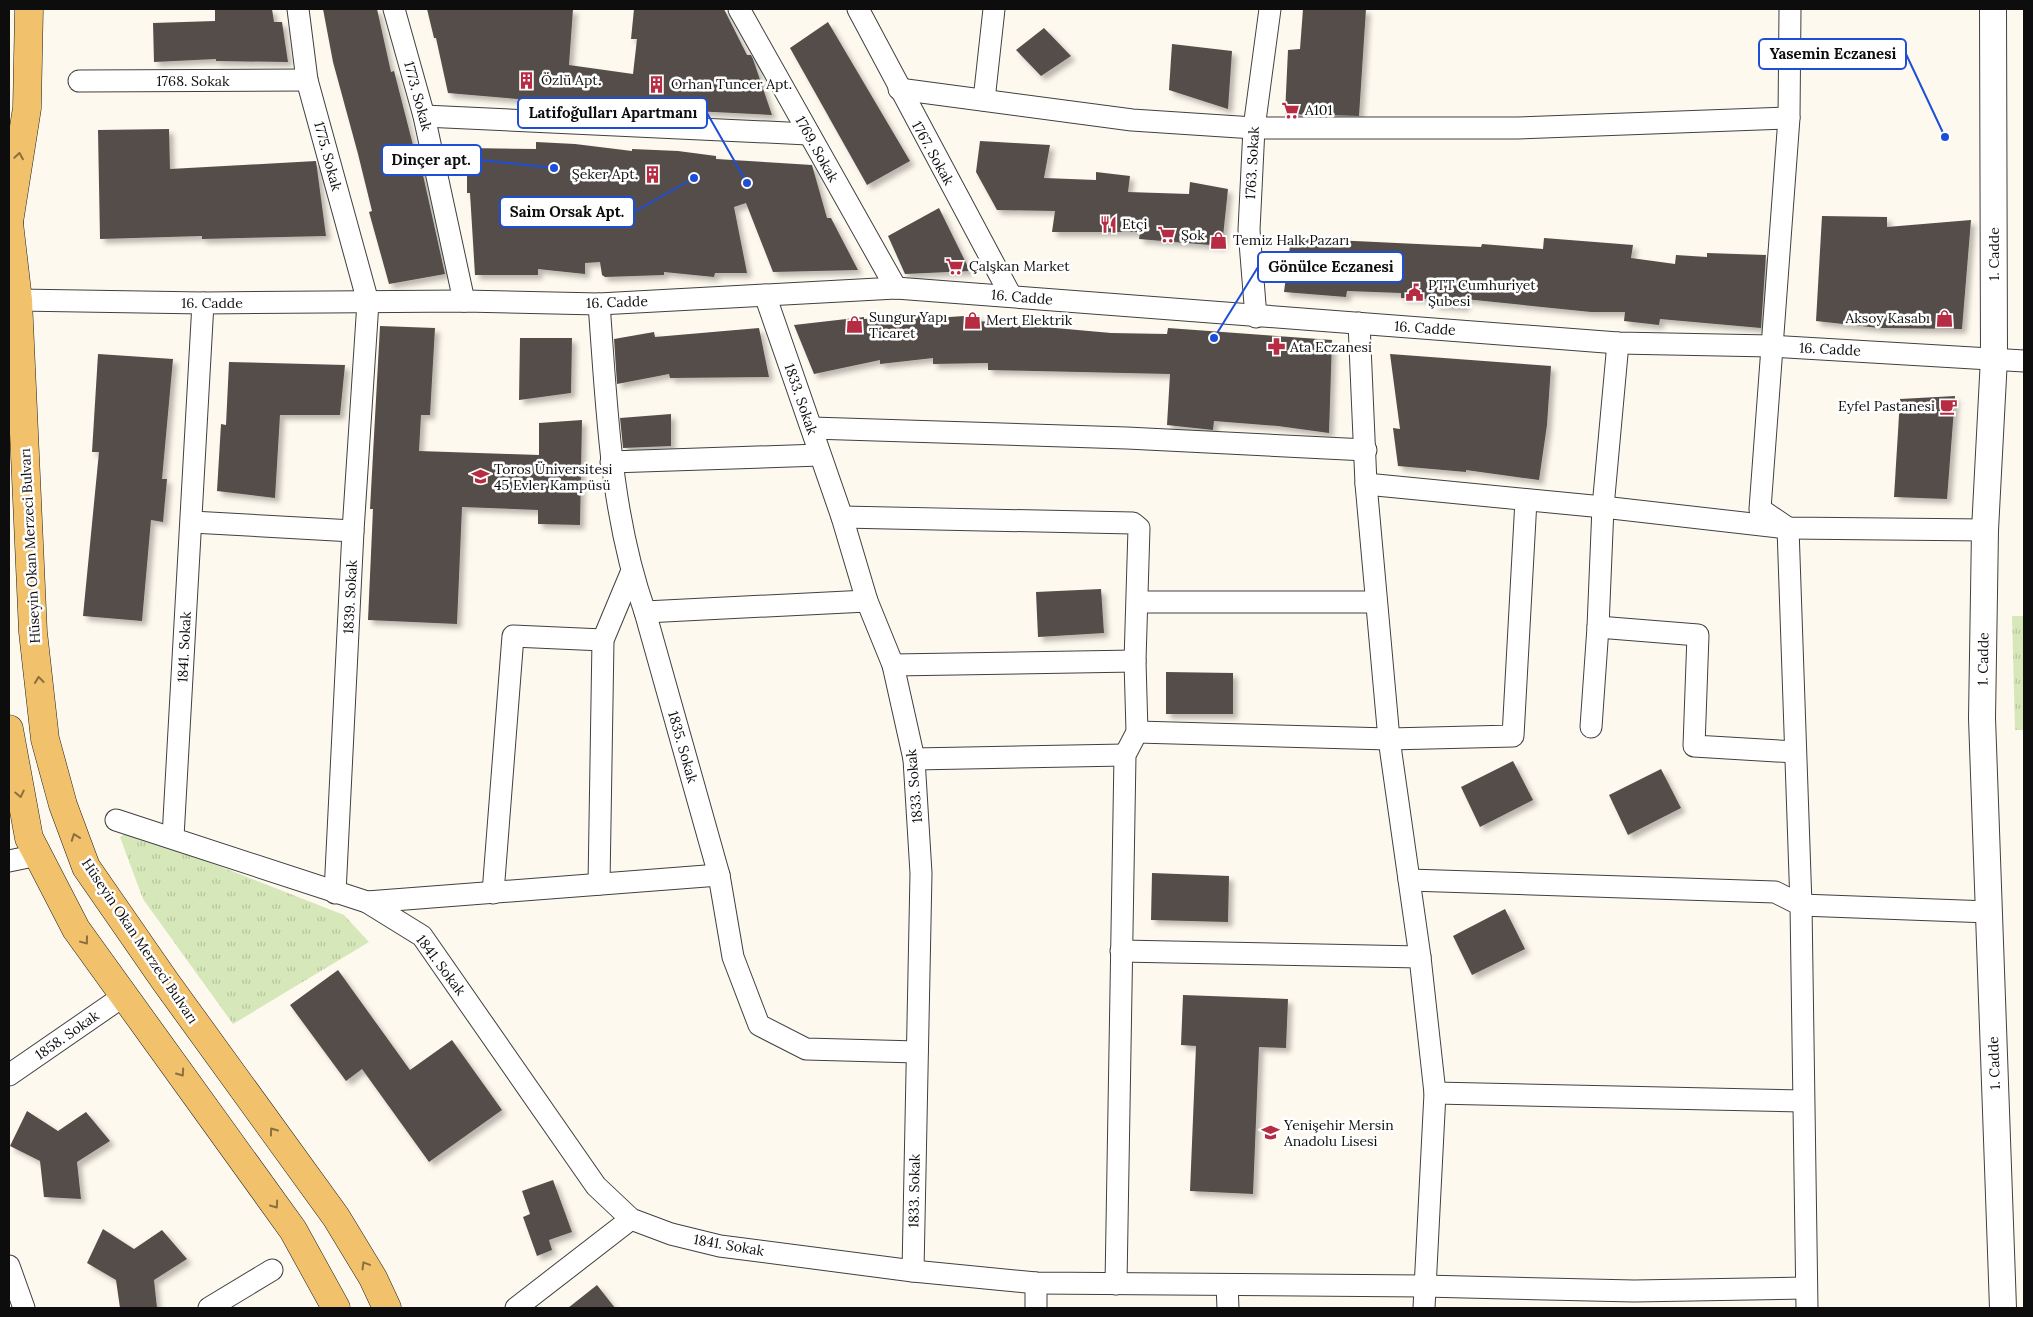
<svg xmlns="http://www.w3.org/2000/svg" width="2033" height="1317" font-family="Lora,serif">
  <defs>
    <pattern id="park-tufts" width="24" height="20" patternUnits="userSpaceOnUse" patternTransform="scale(1.25)"><rect width="24" height="20" fill="#d6e7b9"/><path d="M3 7l-1-3M5 7V3M7 7l1-3M15 17l-1-3M17 17v-4M19 17l1-3" fill="none" stroke="#b6c59e"/></pattern>
    <filter id="shadow"><feDropShadow dx="4.5" dy="4.5" stdDeviation="2.5" flood-color="#0004"/></filter>
  </defs>
  <rect width="100%" height="100%" fill="#fef9ee"/>
  <g fill="url(#park-tufts)">
    <path d="M 2012,616 L 2024,616 L 2024,730 L 2015,730 Z"/>
    <path d="M 129,831 L 344,915 L 369,942 L 233,1024 L 143,899 L 120,837 Z"/>
  </g>
  <g fill="#554d4a" filter="url(#shadow)">
    <path d="M 215,9 L 272,9 L 274,22 L 282,22 L 288,62 L 216,61 L 216,59 L 154,62 L 153,23 L 215,21 Z"/>
    <path d="M 323,9 L 377,9 L 391,72 L 394,71 L 414,149 L 417,148 L 445,274 L 389,284 L 369,212 L 372,211 L 358,154 L 333,62 Z"/>
    <path d="M 427,9 L 573,9 L 569,65 L 633,74 L 637,39 L 631,39 L 634,9 L 724,9 L 747,55 L 751,55 L 753,59 L 772,115 L 614,107 L 552,99 L 552,102 L 448,93 L 436,38 L 434,38 Z"/>
    <path d="M 1303,9 L 1366,9 L 1359,116 L 1285,114 L 1288,50 L 1300,49 Z"/>
    <path d="M 828,22 L 910,161 L 867,185 L 790,48 Z"/>
    <path d="M 1044,28 L 1071,56 L 1041,76 L 1016,50 Z"/>
    <path d="M 1172,44 L 1232,51 L 1228,109 L 1169,90 Z"/>
    <path d="M 169,129 L 170,169 L 316,161 L 326,236 L 202,239 L 202,236 L 100,239 L 98,130 Z"/>
    <path d="M 980,141 L 1050,145 L 1044,178 L 1096,180 L 1096,172 L 1130,176 L 1128,192 L 1189,194 L 1190,182 L 1228,189 L 1222,246 L 1139,239 L 1140,232 L 1052,232 L 1055,211 L 997,210 L 976,172 Z"/>
    <path d="M 536,142 L 575,144 L 632,151 L 632,149 L 678,151 L 716,156 L 716,159 L 812,165 L 827,218 L 831,218 L 858,270 L 773,272 L 746,203 L 734,207 L 747,273 L 715,273 L 714,277 L 664,272 L 664,275 L 605,277 L 602,275 L 600,262 L 585,263 L 585,274 L 538,269 L 538,275 L 475,275 L 470,193 L 467,193 L 467,148 L 536,149 Z"/>
    <path d="M 939,208 L 970,271 L 905,274 L 888,236 Z"/>
    <path d="M 1822,216 L 1887,217 L 1887,227 L 1971,220 L 1962,329 L 1879,328 L 1816,321 Z"/>
    <path d="M 1291,238 L 1481,247 L 1482,244 L 1543,249 L 1544,238 L 1633,245 L 1631,258 L 1675,264 L 1676,255 L 1707,257 L 1707,253 L 1766,255 L 1761,328 L 1660,319 L 1659,325 L 1624,321 L 1625,312 L 1591,312 L 1465,299 L 1465,307 L 1434,305 L 1434,299 L 1401,298 L 1401,293 L 1347,291 L 1346,297 L 1284,292 Z"/>
    <path d="M 920,315 L 920,319 L 979,315 L 978,321 L 1111,333 L 1167,334 L 1168,328 L 1332,340 L 1329,433 L 1278,426 L 1214,421 L 1213,430 L 1167,425 L 1170,374 L 988,370 L 988,363 L 933,364 L 933,358 L 880,364 L 880,360 L 814,374 L 794,325 L 864,317 L 864,319 Z"/>
    <path d="M 380,326 L 435,328 L 430,415 L 421,415 L 419,451 L 539,455 L 539,423 L 582,420 L 580,525 L 538,524 L 538,510 L 462,507 L 457,624 L 368,620 L 373,509 L 370,509 Z"/>
    <path d="M 759,328 L 769,377 L 670,378 L 669,374 L 617,384 L 614,339 L 654,332 L 655,337 Z"/>
    <path d="M 520,338 L 572,338 L 571,393 L 519,400 Z"/>
    <path d="M 98,354 L 173,359 L 162,479 L 167,479 L 163,522 L 151,520 L 142,621 L 83,616 L 99,452 L 92,452 Z"/>
    <path d="M 1390,354 L 1551,366 L 1547,425 L 1539,480 L 1466,470 L 1466,472 L 1398,466 L 1393,428 L 1400,429 Z"/>
    <path d="M 229,362 L 345,365 L 340,415 L 280,415 L 275,498 L 217,491 L 221,424 L 226,425 Z"/>
    <path d="M 1955,396 L 1947,499 L 1894,497 L 1900,399 Z"/>
    <path d="M 671,414 L 671,446 L 623,448 L 620,418 Z"/>
    <path d="M 1101,589 L 1104,633 L 1038,637 L 1036,592 Z"/>
    <path d="M 1166,672 L 1233,673 L 1233,714 L 1166,714 Z"/>
    <path d="M 1513,761 L 1533,800 L 1480,827 L 1461,787 Z"/>
    <path d="M 1661,769 L 1681,808 L 1628,835 L 1609,795 Z"/>
    <path d="M 1152,873 L 1229,876 L 1228,922 L 1151,920 Z"/>
    <path d="M 1505,909 L 1525,949 L 1472,975 L 1453,936 Z"/>
    <path d="M 338,970 L 410,1070 L 452,1040 L 502,1110 L 429,1162 L 362,1069 L 346,1081 L 290,1005 Z"/>
    <path d="M 1183,995 L 1288,999 L 1286,1048 L 1259,1047 L 1253,1194 L 1190,1191 L 1196,1046 L 1181,1045 Z"/>
    <path d="M 27,1111 L 58,1131 L 86,1112 L 110,1141 L 77,1162 L 81,1199 L 44,1197 L 40,1161 L 10,1146 Z"/>
    <path d="M 553,1180 L 572,1232 L 549,1240 L 552,1250 L 537,1256 L 523,1217 L 530,1214 L 522,1191 Z"/>
    <path d="M 103,1229 L 134,1249 L 162,1230 L 187,1259 L 154,1280 L 157,1308 L 120,1308 L 116,1280 L 87,1263 Z"/>
    <path d="M 597,1285 L 615,1308 L 568,1308 Z"/>
  </g>
  <g fill="none" stroke-linecap="round" stroke-linejoin="round">
    <defs>
      <g id="minor">
        <path d="M 298,9 L 307,80 L 368,302 L 353,531 L 335,893"/>
        <path d="M 394,9 L 424,116 L 464,301"/>
        <path d="M 739,9 L 896,288"/>
        <path d="M 858,9 L 1011,296"/>
        <path d="M 1790,9 L 1789,118 L 1760,509 L 1788,528 L 1801,905 L 1807,1308"/>
        <path d="M 79,81 L 307,80"/>
        <path d="M 899,89 L 1132,120 L 1254,128 L 1517,128 L 1789,118"/>
        <path d="M 984,100 L 994,9"/>
        <path d="M 424,116 L 808,134"/>
        <path d="M 765,295 L 842,517 L 867,601 L 893,665 L 914,759 L 921,873 L 913,1271"/>
        <path d="M 18,300 L 203,303 L 464,301 L 599,304 L 896,288 L 1618,343 L 1771,346 L 2024,361"/>
        <path d="M 599,304 C 607,408 610,513 645,612 L 719,875 L 733,957 L 759,1025 L 806,1049 L 917,1052"/>
        <path d="M 1256,317 L 1249,230 L 1254,128 L 1270,9"/>
        <path d="M 1359,323 L 1366,484 L 1389,739 L 1420,957 L 1435,1093 L 1424,1308"/>
        <path d="M 812,428 L 1127,438 L 1366,450"/>
        <path d="M 611,462 L 820,455"/>
        <path d="M 1366,484 L 1603,507 L 1788,528 L 1985,530"/>
        <path d="M 842,517 L 1133,523 L 1139,528 L 1135,661 L 1137,732 L 1125,755 L 1116,1284"/>
        <path d="M 192,522 L 353,531"/>
        <path d="M 1138,602 L 1376,602"/>
        <path d="M 645,612 L 867,601"/>
        <path d="M 1598,627 L 1698,635 L 1694,746 L 1795,752"/>
        <path d="M 893,665 L 1135,661"/>
        <path d="M 1591,727 L 1598,627 L 1603,507 L 1618,343"/>
        <path d="M 1137,732 L 1389,739 L 1513,736 L 1526,500"/>
        <path d="M 914,759 L 1125,755"/>
        <path d="M 116,820 L 367,902 L 422,936 L 596,1186 L 631,1219 L 671,1234 L 720,1246 L 913,1271 L 1036,1283 L 1424,1286 L 1634,1291 L 1806,1288"/>
        <path d="M 173,837 L 203,303"/>
        <path d="M 9,861 L 38,855"/>
        <path d="M 1409,880 L 1775,892 L 1801,905 L 1989,912"/>
        <path d="M 599,884 L 603,640 L 631,573"/>
        <path d="M 493,893 L 513,636 L 603,640"/>
        <path d="M 367,902 L 719,875"/>
        <path d="M 1121,951 L 1420,957"/>
        <path d="M 9,1075 L 125,995"/>
        <path d="M 1435,1093 L 1802,1101"/>
        <path d="M 9,1266 L 24,1308"/>
        <path d="M 1036,1283 L 1036,1308"/>
        <path d="M 1227,1285 L 1228,1308"/>
        <path d="M 209,1308 L 272,1270"/>
        <path d="M 516,1308 L 631,1219"/>
      </g>
      <path id="tertiary" d="M 1993,9 L 1994,358 L 1985,530 L 1982,718 L 2003,1308"/>
      <g id="primary">
        <path d="M 9,222 L 27,108 L 29,9"/>
        <path d="M 9,223 L 18,300 L 33,632 L 45,739 L 63,805 L 86,867 L 165,981 L 336,1217 L 373,1278 L 387,1308"/>
        <path d="M 9,729 L 29,838 L 76,929 L 293,1230 L 336,1308"/>
      </g>
    </defs>
    <use href="#minor" stroke="#404040" stroke-width="23"/>
    <use href="#tertiary" stroke="#404040" stroke-width="28"/>
    <use href="#primary" stroke="#1e1e1e" stroke-width="29"/>
    <use href="#minor" stroke="#fff" stroke-width="21"/>
    <use href="#tertiary" stroke="#fff" stroke-width="26"/>
    <use href="#primary" stroke="#f1c16b" stroke-width="28"/>
  </g>
  <defs><path id="oneway-chevron" d="M-2-3.5L2.5 0L-2 3.5" fill="none" stroke-width="1.6" stroke-linecap="round" stroke-linejoin="round" transform="scale(1.25)"/></defs>
  <g stroke="#8a7041">
    <use href="#oneway-chevron" transform="translate(19 156) rotate(-81)"/>
    <use href="#oneway-chevron" transform="translate(39 680) rotate(-96)"/>
    <use href="#oneway-chevron" transform="translate(20 794) rotate(78)"/>
    <use href="#oneway-chevron" transform="translate(75 837) rotate(-110)"/>
    <use href="#oneway-chevron" transform="translate(85 941) rotate(53)"/>
    <use href="#oneway-chevron" transform="translate(181 1073) rotate(55)"/>
    <use href="#oneway-chevron" transform="translate(273 1131) rotate(-126)"/>
    <use href="#oneway-chevron" transform="translate(275 1205) rotate(55)"/>
    <use href="#oneway-chevron" transform="translate(365 1265) rotate(-121)"/>
  </g>
  <defs>
    <symbol id="building-bare" viewBox="-9 -9 18 18"><path d="M-4-6H4V6H1V3H-1V6H-4ZM-2.5-4.3h1.7v1.8h-1.7ZM.8-4.3h1.7v1.8H.8ZM-2.5-1h1.7V.8h-1.7ZM.8-1h1.7V.8H.8Z" fill="#b62c42" stroke="#fff" stroke-width="2.5" paint-order="stroke"/></symbol>
    <symbol id="supermarket-bare" viewBox="-9 -9 18 18"><path d="M-6-5.5h2.5l.6 2H6L4.5 2H-2.5L-4.4-4H-6ZM-1.5 3.2a1.3 1.3 0 1 0 .1 0ZM3 3.2a1.3 1.3 0 1 0 .1 0Z" fill="#b62c42" stroke="#fff" stroke-width="2.5" paint-order="stroke"/></symbol>
    <symbol id="restaurant-bare" viewBox="-9 -9 18 18"><path d="M-5-6h1v4h1v-4h1v4h1v-4h1v5L-1.5 .5V6h-2V.5L-5-1ZM5-6V6H3V1.5H1.5Q1.5-4 5-6Z" fill="#b62c42" stroke="#fff" stroke-width="2.5" paint-order="stroke"/></symbol>
    <symbol id="shop-bare" viewBox="-9 -9 18 18"><path d="M-5-2.5h2.3a2.7 3.5 0 0 1 5.4 0H5L5.5 6h-11ZM-1.5-2.5h3a1.5 2.3 0 0 0-3 0Z" fill="#b62c42" stroke="#fff" stroke-width="2.5" paint-order="stroke"/></symbol>
    <symbol id="civic-bare" viewBox="-9 -9 18 18"><path d="M-.6-6.5H3V-4.5H.6V-3L4-1V1h2V6H-6V1h2V-1L-.6-3ZM-1.2 2.5V6h2.4V2.5Z" fill="#b62c42" stroke="#fff" stroke-width="2.5" paint-order="stroke"/></symbol>
    <symbol id="pharmacy-bare" viewBox="-9 -9 18 18"><path d="M-2-6h4v4h4v4h-4v4h-4v-4h-4v-4h4Z" fill="#b62c42" stroke="#fff" stroke-width="2.5" paint-order="stroke"/></symbol>
    <symbol id="cafe-bare" viewBox="-9 -9 18 18"><path d="M-5.5-4.5H6V0H3Q3 3.5 0 3.5H-2.5Q-5.5 3.5-5.5 0ZM3-3.2v2h1.7v-2ZM-6 4.5H4V6H-6Z" fill="#b62c42" stroke="#fff" stroke-width="2.5" paint-order="stroke"/></symbol>
    <symbol id="university-bare" viewBox="-9 -9 18 18"><path d="M0-5L7-2L0 1L-7-2ZM-4 1L0 2.5L4 1V4Q0 6-4 4Z" fill="#b62c42" stroke="#fff" stroke-width="2.5" paint-order="stroke"/></symbol>
    <symbol id="school-bare" viewBox="-9 -9 18 18"><path d="M0-5L7-2L0 1L-7-2ZM-4 1L0 2.5L4 1V4Q0 6-4 4Z" fill="#b62c42" stroke="#fff" stroke-width="2.5" paint-order="stroke"/></symbol>
  </defs>
  <g fill-rule="evenodd">
    <use href="#building-bare" x="514" y="68" width="25" height="25"/>
    <use href="#building-bare" x="644" y="72" width="25" height="25"/>
    <use href="#supermarket-bare" x="1278" y="98" width="25" height="25"/>
    <use href="#building-bare" x="640" y="162" width="25" height="25"/>
    <use href="#restaurant-bare" x="1096" y="212" width="25" height="25"/>
    <use href="#supermarket-bare" x="1154" y="222" width="25" height="25"/>
    <use href="#shop-bare" x="1206" y="228" width="25" height="25"/>
    <use href="#supermarket-bare" x="942" y="254" width="25" height="25"/>
    <use href="#civic-bare" x="1402" y="280" width="25" height="25"/>
    <use href="#shop-bare" x="1932" y="306" width="25" height="25"/>
    <use href="#shop-bare" x="960" y="308" width="25" height="25"/>
    <use href="#shop-bare" x="842" y="312" width="25" height="25"/>
    <use href="#pharmacy-bare" x="1264" y="334" width="25" height="25"/>
    <use href="#cafe-bare" x="1936" y="394" width="25" height="25"/>
    <use href="#university-bare" x="468" y="464" width="25" height="25"/>
    <use href="#school-bare" x="1258" y="1120" width="25" height="25"/>
  </g>
  <g text-anchor="middle" stroke-width="5" stroke-linejoin="round" paint-order="stroke">
    <g font-size="14" fill="#0d0d0d" stroke="#fff" text-anchor="start">
      <text x="541" y="85">Özlü Apt.</text>
      <text x="671" y="89">Orhan Tuncer Apt.</text>
      <text x="1305" y="115">A101</text>
      <text x="638" y="179" text-anchor="end">Şeker Apt.</text>
      <text x="1122" y="229">Etçi</text>
      <text x="1181" y="240">Şok</text>
      <text x="1233" y="245">Temiz Halk Pazarı</text>
      <text x="969" y="271">Çalşkan Market</text>
      <text x="1428" y="290">PTT Cumhuriyet<tspan x="1428" dy="16">Şubesi</tspan></text>
      <text x="869" y="322">Sungur Yapı<tspan x="869" dy="16">Ticaret</tspan></text>
      <text x="1930" y="323" text-anchor="end">Aksoy Kasabı</text>
      <text x="986" y="325">Mert Elektrik</text>
      <text x="1290" y="352">Ata Eczanesi</text>
      <text x="1935" y="411" text-anchor="end">Eyfel Pastanesi</text>
      <text x="494" y="474">Toros Üniversitesi<tspan x="494" dy="16">45 Evler Kampüsü</tspan></text>
      <text x="1284" y="1130">Yenişehir Mersin<tspan x="1284" dy="16">Anadolu Lisesi</tspan></text>
    </g>
    <g font-size="14" fill="#0d0d0d" stroke="#fff">
      <text x="193" y="86">1768. Sokak</text>
      <text transform="translate(418 96) rotate(75)" y="5">1773. Sokak</text>
      <text transform="translate(817 149) rotate(61)" y="5">1769. Sokak</text>
      <text transform="translate(933 153) rotate(61)" y="5">1767. Sokak</text>
      <text transform="translate(328 156) rotate(75)" y="5">1775. Sokak</text>
      <text transform="translate(1252 163) rotate(-87)" y="5">1763. Sokak</text>
      <text transform="translate(1994 254) rotate(-90)" y="5">1. Cadde</text>
      <text transform="translate(1022 297) rotate(5)" y="5">16. Cadde</text>
      <text transform="translate(617 302) rotate(-2)" y="5">16. Cadde</text>
      <text x="212" y="308">16. Cadde</text>
      <text transform="translate(1425 328) rotate(4)" y="5">16. Cadde</text>
      <text transform="translate(1830 349) rotate(3)" y="5">16. Cadde</text>
      <text transform="translate(801 399) rotate(71)" y="5">1833. Sokak</text>
      <text transform="translate(30 546) rotate(-93)" y="5">Hüseyin Okan Merzeci Bulvarı</text>
      <text transform="translate(350 597) rotate(-87)" y="5">1839. Sokak</text>
      <text transform="translate(184 647) rotate(-87)" y="5">1841. Sokak</text>
      <text transform="translate(1983 659) rotate(-89)" y="5">1. Cadde</text>
      <text transform="translate(683 747) rotate(74)" y="5">1835. Sokak</text>
      <text transform="translate(914 786) rotate(-95)" y="5">1833. Sokak</text>
      <text transform="translate(140 941) rotate(56)" y="5">Hüseyin Okan Merzeci Bulvarı</text>
      <text transform="translate(441 965) rotate(53)" y="5">1841. Sokak</text>
      <text transform="translate(67 1035) rotate(-35)" y="5">1858. Sokak</text>
      <text transform="translate(1994 1063) rotate(-92)" y="5">1. Cadde</text>
      <text transform="translate(914 1191) rotate(-89)" y="5">1833. Sokak</text>
      <text transform="translate(729 1245) rotate(10)" y="5">1841. Sokak</text>
    </g>
  </g>
  <path fill="none" stroke="#1d4ed8" stroke-width="2" d="M1945 137L1906 54M747 183L707 113M554 168L481 160M694 178L634 212M1214 338L1258 267"/>
  <g fill="#1d4ed8" stroke="#fff" stroke-width="2">
    <circle cx="1945" cy="137" r="5"/>
    <circle cx="747" cy="183" r="5"/>
    <circle cx="554" cy="168" r="5"/>
    <circle cx="694" cy="178" r="5"/>
    <circle cx="1214" cy="338" r="5"/>
  </g>
  <g fill="#fff" stroke="#1d4ed8" stroke-width="2">
    <rect x="1759" y="39" width="147" height="30" rx="5"/>
    <rect x="518" y="98" width="189" height="30" rx="5"/>
    <rect x="382" y="145" width="99" height="30" rx="5"/>
    <rect x="500" y="197" width="134" height="30" rx="5"/>
    <rect x="1258" y="252" width="145" height="30" rx="5"/>
  </g>
  <g font-size="15" text-anchor="middle" font-weight="bold" fill="#0d0d0d">
    <text x="1833" y="59">Yasemin Eczanesi</text>
    <text x="613" y="118">Latifoğulları Apartmanı</text>
    <text x="431" y="165">Dinçer apt.</text>
    <text x="567" y="217">Saim Orsak Apt.</text>
    <text x="1331" y="272">Gönülce Eczanesi</text>
  </g>
  <rect width="2033" height="1317" fill="none" stroke="#0d0d0d" stroke-width="20"/>
</svg>
